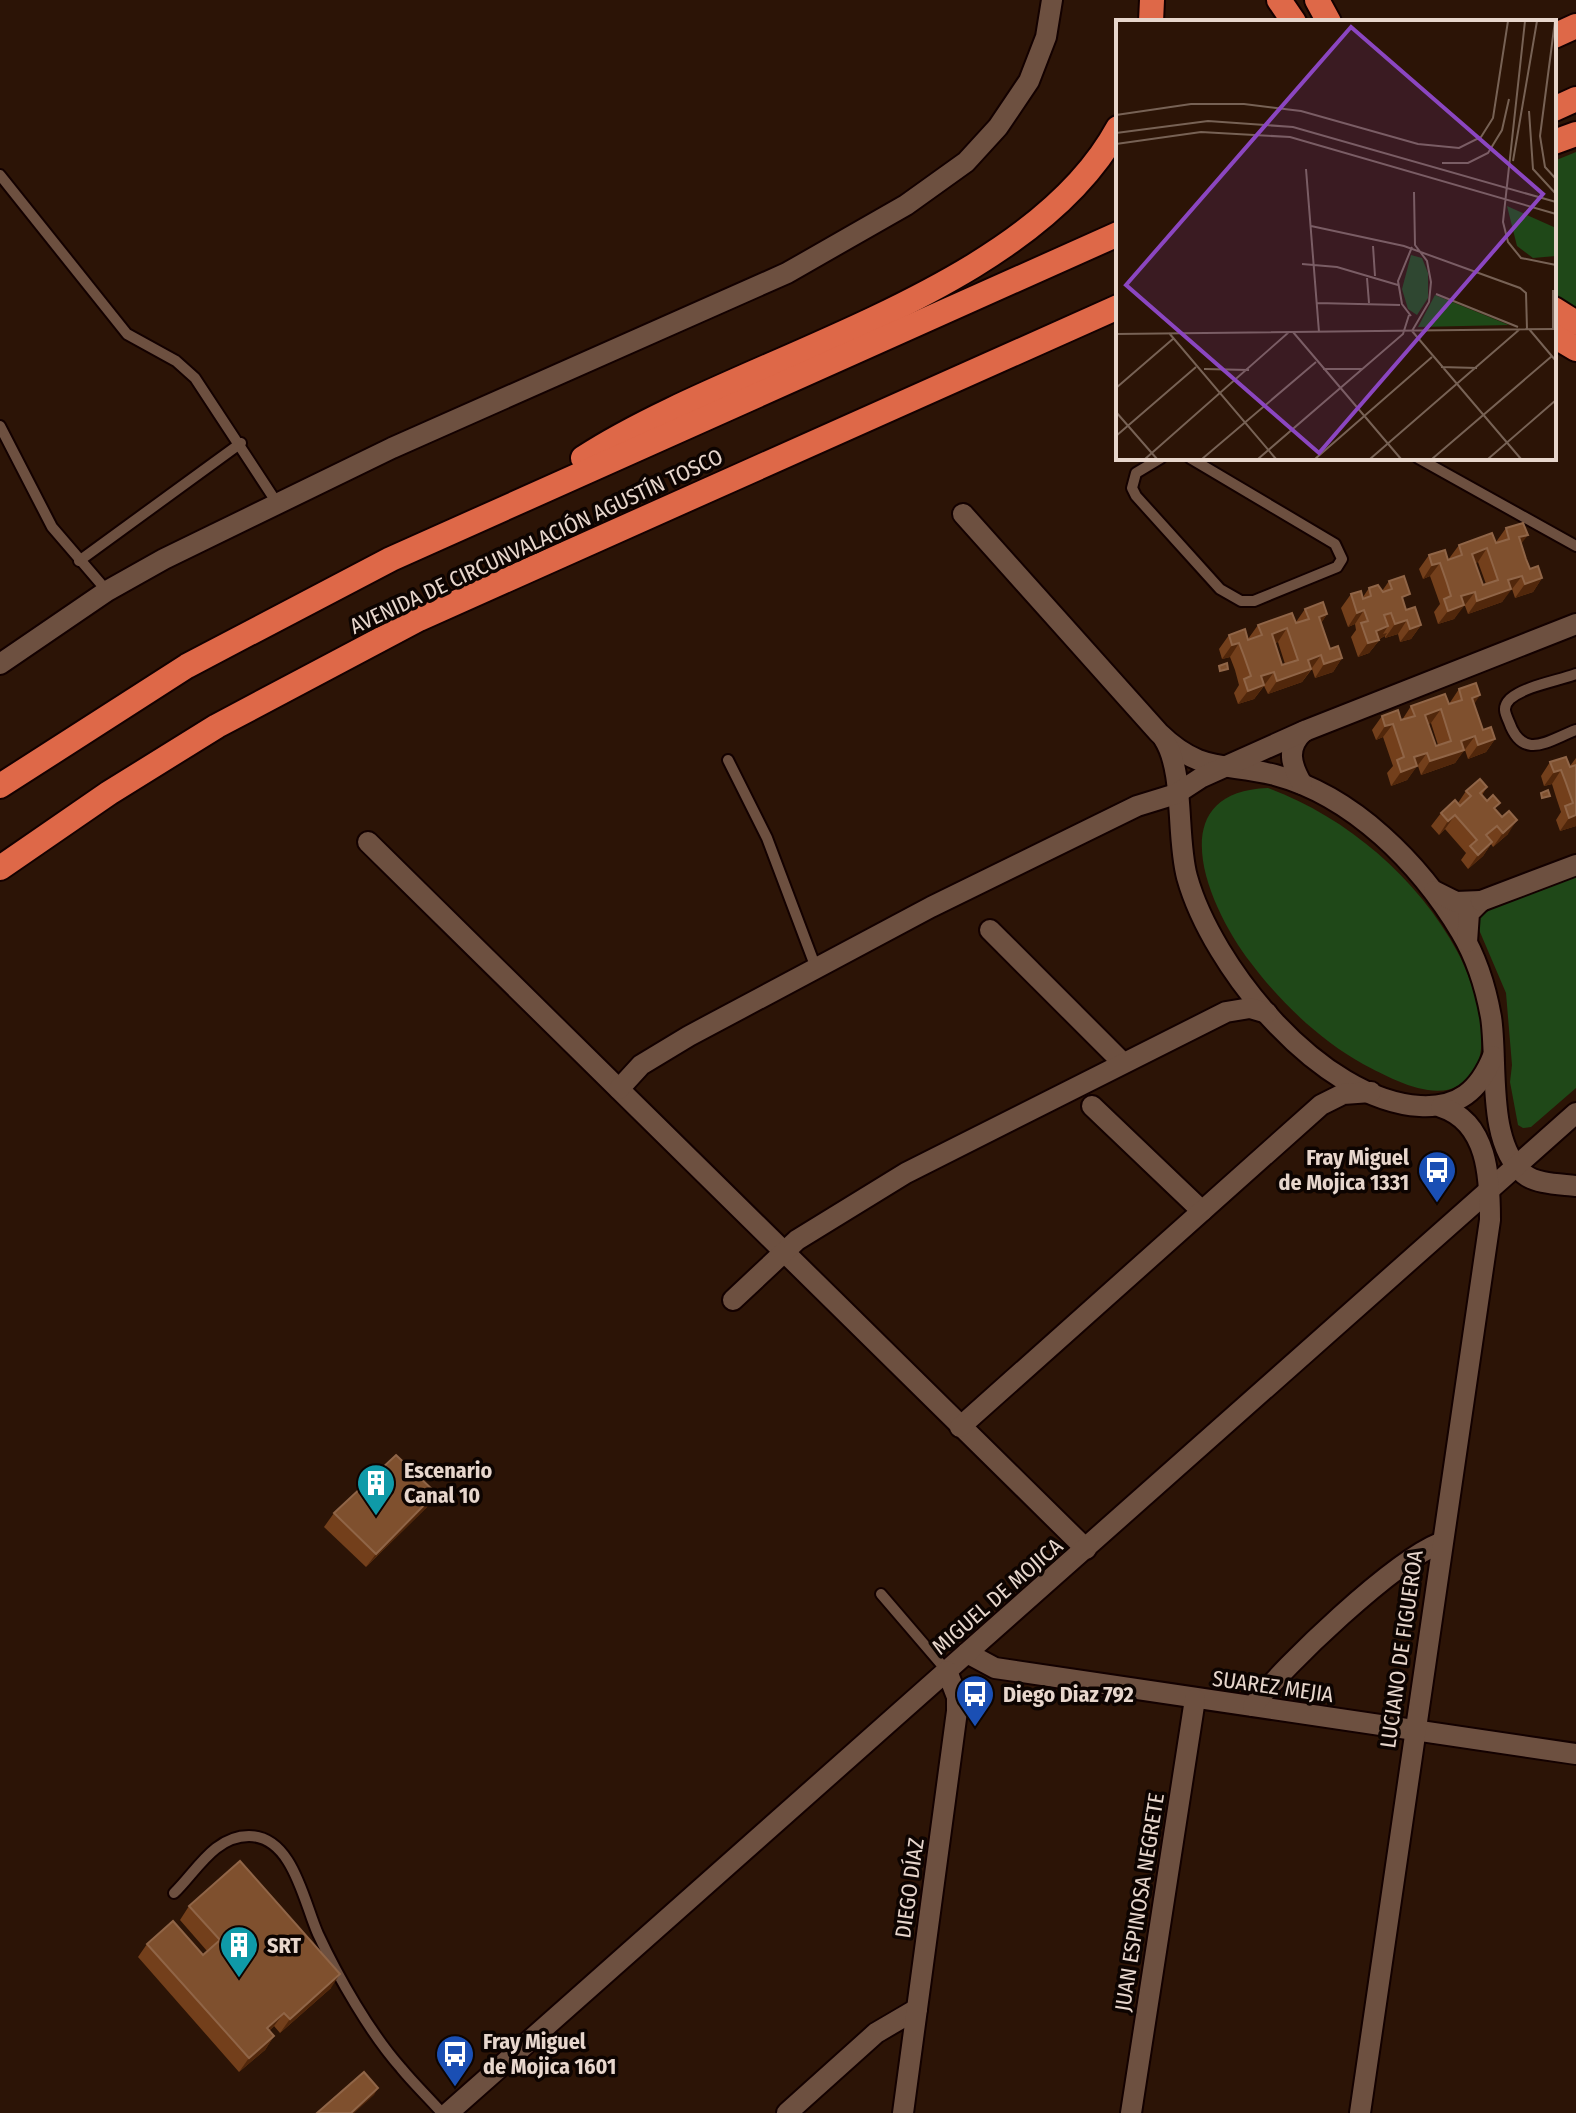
<svg xmlns="http://www.w3.org/2000/svg" width="1576" height="2113" font-family="'Fira Sans Condensed',sans-serif">
  <rect width="100%" height="100%" fill="#2c1406"/>
  <g fill="#1f4818">
    <path d="M 1576,152 L 1576,309 L 1554,296 L 1554,161 Z"/>
    <path d="M 1268,788 C 1345,816 1418,878 1457,951 C 1474,982 1501,1062 1460,1085 C 1432,1102 1388,1077 1363,1064 C 1320,1040 1280,1002 1251,963 C 1209,909 1158,792 1268,788 Z"/>
    <path d="M 1576,875 L 1576,1088 L 1531,1127 L 1523,1128 L 1518,1125 L 1510,1082 L 1512,1065 L 1506,993 L 1474,918 L 1480,909 Z"/>
  </g>
  <g fill="none" stroke-linecap="round" stroke-linejoin="round">
    <defs>
      <g id="lane">
        <path d="M 0,175 L 127,334 L 176,361 L 195,378 L 277,503"/>
        <path d="M 0,426 L 52,527 L 107,591"/>
        <path d="M 1161,458 L 1136,473 L 1132,488 L 1136,496 L 1220,589 L 1241,601 L 1254,601 L 1337,567 L 1342,559 L 1335,544 L 1190,458"/>
        <path d="M 1418,458 L 1576,546"/>
        <path d="M 79,561 L 241,443"/>
        <path d="M 1576,674 C 1557,681 1525,686 1510,699 C 1502,707 1505,713 1509,722 C 1523,761 1547,741 1576,730"/>
        <path d="M 728,760 L 767,838 L 816,968"/>
        <path d="M 881,1594 L 947,1671"/>
        <path d="M 174,1893 C 196,1872 214,1836 249,1836 C 293,1836 304,1903 318,1934 C 338,1977 370,2033 401,2068 C 414,2084 429,2098 442,2113"/>
      </g>
      <g id="street">
        <path d="M 963,514 L 1159,733 C 1201,774 1224,762 1275,775 C 1354,796 1420,864 1461,932 C 1476,957 1486,989 1491,1017 C 1498,1061 1486,1143 1524,1174 C 1536,1184 1560,1184 1576,1186"/>
        <path d="M 0,664 L 107,591 L 164,559 L 392,448 L 787,273 L 906,205 L 966,162 L 998,127 L 1029,81 L 1046,37 L 1052,0"/>
        <path d="M 1164,739 C 1185,772 1176,837 1187,877 C 1212,967 1320,1100 1420,1106 C 1458,1108 1479,1091 1493,1056"/>
        <path d="M 1302,784 C 1291,765 1286,748 1303,732"/>
        <path d="M 368,842 L 1086,1549"/>
        <path d="M 1434,891 L 1456,902 L 1481,901 L 1469,913 L 1467,942"/>
        <path d="M 1481,901 L 1576,865"/>
        <path d="M 990,930 L 1122,1062"/>
        <path d="M 619,1089 L 641,1065 L 689,1036 L 931,907 L 1137,806 L 1176,794 L 1202,777 L 1307,730 L 1576,624"/>
        <path d="M 1092,1106 L 1202,1211"/>
        <path d="M 733,1300 L 797,1240 L 906,1173 L 1226,1012 L 1250,1008 L 1267,1013"/>
        <path d="M 960,1427 L 1321,1105 L 1343,1094 L 1371,1092"/>
        <path d="M 967,1653 L 995,1668 L 1576,1754"/>
        <path d="M 1253,1706 C 1285,1664 1393,1562 1440,1543"/>
        <path d="M 448,2113 L 1576,1113"/>
        <path d="M 787,2113 L 876,2033 L 917,2009"/>
        <path d="M 903,2113 L 957,1711 L 957,1697 L 947,1671"/>
        <path d="M 1131,2113 L 1195,1699"/>
        <path d="M 1360,2113 L 1490,1220 C 1490,1178 1488,1122 1441,1107"/>
      </g>
      <g id="highway">
        <path d="M 1279,0 L 1294,22"/>
        <path d="M 1317,0 L 1329,22"/>
        <path d="M 1151,22 L 1152,0"/>
        <path d="M 1554,36 L 1576,26"/>
        <path d="M 1554,109 L 1576,99"/>
        <path d="M 1554,142 L 1576,134"/>
        <path d="M 1554,309 L 1576,323"/>
        <path d="M 1554,336 L 1576,349"/>
        <path d="M 583,458 C 737,358 1027,296 1118,128"/>
        <path d="M 0,786 L 187,666 L 391,559 L 1118,234"/>
        <path d="M 0,868 L 109,793 L 217,726 L 419,619 L 1118,307"/>
      </g>
    </defs>
    <use href="#lane" stroke="#130100" stroke-width="14"/>
    <use href="#street" stroke="#130100" stroke-width="24"/>
    <use href="#highway" stroke="#130100" stroke-width="28"/>
    <use href="#lane" stroke="#6d5040" stroke-width="10"/>
    <use href="#street" stroke="#6d5040" stroke-width="20"/>
    <use href="#highway" stroke="#de6848" stroke-width="24"/>
  </g>
  <g fill="#733f1b" fill-rule="evenodd">
    <path d="M 1506,528 L 1521,544 L 1530,569 L 1542,578 L 1533,592 L 1515,598 L 1512,589 L 1510,590 L 1502,602 L 1468,614 L 1465,606 L 1463,606 L 1454,619 L 1438,624 L 1434,612 L 1440,604 L 1430,576 L 1423,579 L 1419,569 L 1429,555 L 1448,560 L 1459,545 L 1496,542 ZM 1478,562 L 1486,584 L 1483,585 L 1475,563 Z"/>
    <path d="M 1389,581 L 1404,603 L 1406,610 L 1421,625 L 1411,639 L 1400,642 L 1398,634 L 1385,638 L 1385,636 L 1381,638 L 1369,653 L 1358,657 L 1351,637 L 1356,630 L 1355,624 L 1348,627 L 1341,608 L 1351,594 L 1363,597 L 1369,588 L 1382,591 Z"/>
    <path d="M 1305,609 L 1327,614 L 1321,623 L 1330,649 L 1342,658 L 1333,672 L 1315,678 L 1312,669 L 1302,682 L 1268,694 L 1264,686 L 1254,699 L 1238,704 L 1234,693 L 1239,685 L 1235,670 L 1230,657 L 1222,659 L 1219,649 L 1229,635 L 1248,639 L 1258,625 L 1296,622 ZM 1278,642 L 1285,664 L 1282,665 L 1275,643 Z"/>
    <path d="M 1459,689 L 1474,704 L 1483,730 L 1495,739 L 1486,752 L 1468,759 L 1465,750 L 1464,750 L 1455,763 L 1421,775 L 1418,766 L 1416,767 L 1407,780 L 1391,786 L 1387,773 L 1393,766 L 1383,737 L 1376,740 L 1372,730 L 1382,716 L 1402,720 L 1411,706 L 1449,704 ZM 1431,723 L 1438,745 L 1436,746 L 1428,724 Z"/>
    <path d="M 1576,758 L 1576,826 L 1560,831 L 1556,820 L 1561,812 L 1556,797 L 1552,784 L 1544,786 L 1541,776 L 1550,762 L 1570,766 Z"/>
    <path d="M 1487,787 L 1482,795 L 1496,810 L 1508,834 L 1493,847 L 1491,844 L 1483,856 L 1468,869 L 1461,860 L 1466,853 L 1445,829 L 1439,835 L 1431,826 L 1441,813 L 1458,803 L 1466,791 Z"/>
    <path d="M 436,1493 L 427,1507 L 366,1567 L 324,1527 L 334,1513 Z"/>
    <path d="M 189,1906 L 331,1988 L 280,2033 L 274,2026 L 269,2031 L 274,2036 L 265,2050 L 239,2072 L 138,1957 L 147,1944 L 203,1955 L 207,1951 L 180,1920 Z"/>
  </g>
  <g fill="#51270b">
    <path d="M 1528,535 L 1518,548 L 1519,537 Z"/>
    <path d="M 1487,548 L 1478,562 L 1462,567 L 1472,554 Z"/>
    <path d="M 1440,563 L 1430,576 L 1423,579 L 1432,565 Z"/>
    <path d="M 1522,576 L 1502,602 L 1468,614 L 1477,601 L 1508,580 Z"/>
    <path d="M 1542,578 L 1533,592 L 1515,598 L 1525,584 Z"/>
    <path d="M 1475,592 L 1454,619 L 1438,624 L 1448,611 L 1461,596 Z"/>
    <path d="M 1364,610 L 1355,624 L 1348,627 L 1357,613 Z"/>
    <path d="M 1327,614 L 1318,628 L 1319,617 Z"/>
    <path d="M 1407,620 L 1398,634 L 1385,638 L 1395,624 Z"/>
    <path d="M 1421,625 L 1411,639 L 1400,642 L 1410,629 Z"/>
    <path d="M 1388,626 L 1383,634 L 1387,633 L 1385,636 L 1381,638 L 1369,653 L 1358,657 L 1376,631 Z"/>
    <path d="M 1287,628 L 1278,642 L 1262,647 L 1272,634 Z"/>
    <path d="M 1239,643 L 1230,657 L 1222,659 L 1232,645 Z"/>
    <path d="M 1321,655 L 1302,682 L 1268,694 L 1277,681 L 1308,660 Z"/>
    <path d="M 1342,658 L 1333,672 L 1315,678 L 1324,664 Z"/>
    <path d="M 1274,672 L 1254,699 L 1238,704 L 1248,691 L 1261,676 Z"/>
    <path d="M 1480,695 L 1471,709 L 1472,698 Z"/>
    <path d="M 1441,709 L 1431,723 L 1415,728 L 1425,715 Z"/>
    <path d="M 1393,724 L 1383,737 L 1376,740 L 1385,726 Z"/>
    <path d="M 1475,736 L 1455,763 L 1421,775 L 1430,761 L 1461,741 Z"/>
    <path d="M 1495,739 L 1486,752 L 1468,759 L 1478,745 Z"/>
    <path d="M 1427,753 L 1407,780 L 1391,786 L 1401,772 L 1414,757 Z"/>
    <path d="M 1561,770 L 1552,784 L 1544,786 L 1554,772 Z"/>
    <path d="M 1576,813 L 1576,826 L 1560,831 L 1569,818 Z"/>
    <path d="M 1455,815 L 1445,829 L 1439,835 L 1448,821 Z"/>
    <path d="M 1517,820 L 1508,834 L 1493,847 L 1503,833 Z"/>
    <path d="M 1492,842 L 1483,856 L 1468,869 L 1478,855 Z"/>
    <path d="M 436,1493 L 427,1507 L 366,1567 L 376,1554 Z"/>
    <path d="M 340,1974 L 331,1988 L 280,2033 L 290,2019 Z"/>
    <path d="M 284,2013 L 274,2026 L 257,2041 L 267,2028 Z"/>
    <path d="M 274,2036 L 265,2050 L 239,2072 L 249,2058 Z"/>
    <path d="M 378,2088 L 374,2095 L 354,2113 L 351,2113 Z"/>
  </g>
  <g fill="#7f502e" stroke="#906547" stroke-width="2" fill-rule="evenodd">
    <path d="M 1523,523 L 1528,535 L 1519,537 L 1526,559 L 1530,569 L 1538,566 L 1542,578 L 1525,584 L 1522,576 L 1508,580 L 1511,589 L 1477,601 L 1475,592 L 1461,596 L 1464,605 L 1448,611 L 1444,599 L 1451,596 L 1447,583 L 1440,563 L 1432,565 L 1429,555 L 1445,550 L 1448,560 L 1462,555 L 1459,545 L 1492,533 L 1496,543 L 1509,539 L 1506,528 ZM 1487,548 L 1498,580 L 1483,585 L 1472,554 Z"/>
    <path d="M 1404,576 L 1410,594 L 1402,597 L 1406,610 L 1415,607 L 1421,625 L 1410,629 L 1407,620 L 1395,624 L 1391,613 L 1384,615 L 1388,626 L 1376,631 L 1379,640 L 1368,643 L 1361,623 L 1368,621 L 1364,610 L 1357,613 L 1351,594 L 1361,591 L 1363,599 L 1371,596 L 1369,588 L 1378,585 L 1383,592 L 1392,589 L 1389,581 Z"/>
    <path d="M 1323,602 L 1327,614 L 1319,617 L 1330,649 L 1338,646 L 1342,658 L 1324,664 L 1321,655 L 1308,660 L 1311,669 L 1277,681 L 1274,672 L 1261,676 L 1264,685 L 1248,691 L 1244,679 L 1251,676 L 1244,656 L 1239,643 L 1232,645 L 1229,635 L 1245,629 L 1248,640 L 1262,635 L 1258,625 L 1292,613 L 1296,623 L 1309,619 L 1305,609 ZM 1287,628 L 1298,660 L 1282,665 L 1272,634 Z"/>
    <path d="M 1227,663 L 1228,669 L 1220,671 L 1219,666 Z"/>
    <path d="M 1476,683 L 1480,695 L 1472,698 L 1483,730 L 1491,727 L 1495,739 L 1478,745 L 1475,736 L 1461,741 L 1464,750 L 1430,761 L 1427,753 L 1414,757 L 1417,766 L 1401,772 L 1397,760 L 1404,757 L 1393,724 L 1385,726 L 1382,716 L 1398,710 L 1401,720 L 1415,716 L 1411,706 L 1445,694 L 1449,704 L 1462,700 L 1459,689 ZM 1441,709 L 1451,741 L 1436,746 L 1425,715 Z"/>
    <path d="M 1566,757 L 1570,767 L 1576,765 L 1576,815 L 1569,818 L 1565,806 L 1573,803 L 1566,783 L 1561,770 L 1554,772 L 1550,762 Z"/>
    <path d="M 1480,779 L 1487,787 L 1480,793 L 1487,801 L 1493,795 L 1500,803 L 1494,808 L 1502,817 L 1509,811 L 1517,820 L 1503,833 L 1497,826 L 1486,835 L 1492,842 L 1478,855 L 1470,846 L 1477,840 L 1455,815 L 1448,821 L 1441,813 L 1455,800 L 1460,806 L 1471,796 L 1466,791 Z"/>
    <path d="M 1548,790 L 1550,796 L 1542,798 L 1541,793 Z"/>
    <path d="M 396,1455 L 436,1493 L 376,1554 L 334,1513 Z"/>
    <path d="M 240,1861 L 340,1974 L 290,2019 L 284,2013 L 267,2028 L 274,2036 L 249,2058 L 147,1944 L 173,1921 L 203,1955 L 220,1940 L 189,1906 Z"/>
    <path d="M 364,2072 L 378,2088 L 351,2113 L 317,2113 Z"/>
  </g>
  <defs>
    <symbol id="bus-pin" viewBox="-11 -11 22 30"><path d="M0 17L-7.5 6A9.5 9.5 0 1 1 7.5 6Z" fill="#1a4fb4" stroke="#0d0401"/><path d="M-5-6H5V4H4V6H2V4H-2V6H-4V4H-5ZM-3.5-4V0h7V-4ZM-3.5 1.2v1.5H-2V1.2ZM2 1.2v1.5H3.5V1.2Z" fill="#fff"/></symbol>
    <symbol id="building-pin" viewBox="-11 -11 22 30"><path d="M0 17L-7.5 6A9.5 9.5 0 1 1 7.5 6Z" fill="#0f9aa8" stroke="#0d0401"/><path d="M-4-6H4V6H1V3H-1V6H-4ZM-2.5-4.3h1.7v1.8h-1.7ZM.8-4.3h1.7v1.8H.8ZM-2.5-1h1.7V.8h-1.7ZM.8-1h1.7V.8H.8Z" fill="#fff"/></symbol>
  </defs>
  <g fill-rule="evenodd">
    <use href="#bus-pin" x="1415" y="1148" width="44" height="60"/>
    <use href="#building-pin" x="354" y="1461" width="44" height="60"/>
    <use href="#bus-pin" x="953" y="1672" width="44" height="60"/>
    <use href="#building-pin" x="217" y="1923" width="44" height="60"/>
    <use href="#bus-pin" x="433" y="2032" width="44" height="60"/>
  </g>
  <g text-anchor="middle" stroke-width="7" stroke-linejoin="round" paint-order="stroke">
    <g font-size="22" fill="#e7d6cc" stroke="#0d0401">
      <text transform="translate(536 541) rotate(-25)" y="8">AVENIDA DE CIRCUNVALACIÓN AGUSTÍN TOSCO</text>
      <text transform="translate(997 1596) rotate(-41)" y="8">MIGUEL DE MOJICA</text>
      <text transform="translate(1401 1649) rotate(-82)" y="8">LUCIANO DE FIGUEROA</text>
      <text transform="translate(1273 1686) rotate(8)" y="8">SUAREZ MEJIA</text>
      <text transform="translate(909 1888) rotate(-82)" y="8">DIEGO DÍAZ</text>
      <text transform="translate(1139 1902) rotate(-81)" y="8">JUAN ESPINOSA NEGRETE</text>
    </g>
    <g font-size="22" font-weight="bold" fill="#e7d6cc" stroke="#0d0401" text-anchor="start">
      <text x="1409" y="1165" text-anchor="end">Fray Miguel<tspan x="1409" dy="25">de Mojica 1331</tspan></text>
      <text x="404" y="1478">Escenario<tspan x="404" dy="25">Canal 10</tspan></text>
      <text x="1003" y="1702">Diego Diaz 792</text>
      <text x="267" y="1953">SRT</text>
      <text x="483" y="2049">Fray Miguel<tspan x="483" dy="25">de Mojica 1601</tspan></text>
    </g>
  </g>
  <g transform="translate(1116 20)">
    <rect width="440" height="440" fill="#2c1406"/>
    <path d="M 391,186 L 440,208 L 440,236 L 417,238 L 401,226 ZM 295,235 L 306,238 L 312,253 L 312,278 L 301,295 L 292,289 L 286,269 ZM 319,275 L 393,305 L 302,307 Z" fill="#1f4818"/>
    <path fill="none" stroke="#776255" stroke-width="2" d="M 409,1 L 387,202 L 392,222 L 405,238 L 440,245M 439,1 L 424,116 L 429,147 L 440,159M 413,91 L 417,149 L 440,174M 0,95 L 75,84 L 128,84 L 185,91 L 302,124 L 343,128 L 365,117 L 377,98 L 392,1M 0,113 L 92,101 L 177,107 L 440,182M 0,124 L 85,112 L 174,117 L 440,194M 397,141 L 421,1M 326,143 L 352,143 L 372,133 L 386,110 L 393,79M 190,149 L 203,312M 195,206 L 288,226 L 404,268 L 410,273 L 411,309M 257,226 L 259,256M 186,244 L 221,247 L 282,265M 251,258 L 253,283M 437,270 L 437,309M 320,274 L 402,307M 201,283 L 284,285M 295,296 L 286,284 L 282,261 L 296,227M 413,309 L 440,341M 296,311 L 405,439M 296,311 L 313,282 L 315,262 L 311,241 L 299,225 L 298,172M 177,312 L 285,439M 53,313 L 160,439M 0,314 L 440,309M 325,347 L 361,348M 88,349 L 133,350M 207,349 L 247,349M 0,368 L 58,318M 0,392 L 41,439M 0,416 L 80,347M 29,439 L 173,312M 86,439 L 200,342M 142,439 L 287,314 L 293,295M 199,439 L 316,337M 254,439 L 404,309M 316,439 L 436,336M 372,439 L 440,380"/>
    <path fill="#8b46c1" fill-opacity="0.15" stroke="#8b46c1" stroke-width="4" d="M 235,7 L 427,174 L 203,433 L 10,265 Z"/>
    <rect width="440" height="440" fill="none" stroke="#e7d6cc" stroke-width="4"/>
  </g>
</svg>
